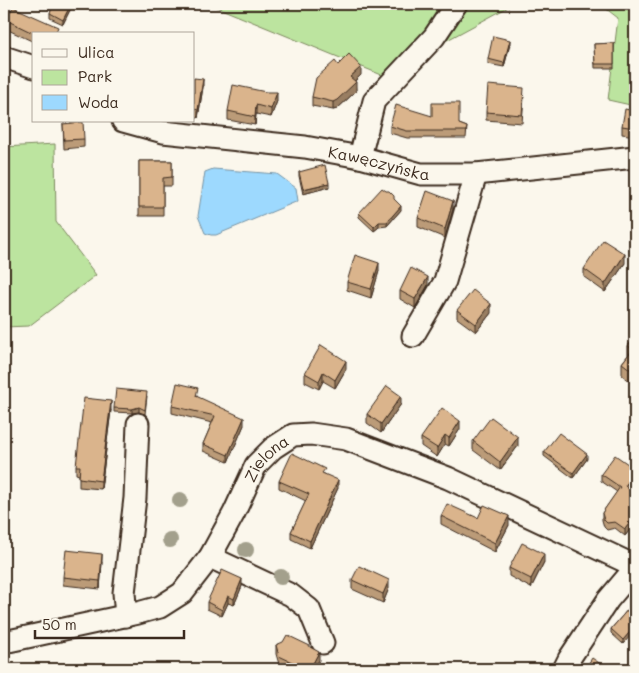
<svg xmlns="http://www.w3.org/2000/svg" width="639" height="673" font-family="Mali,sans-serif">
  <rect width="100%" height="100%" fill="#fbf7ec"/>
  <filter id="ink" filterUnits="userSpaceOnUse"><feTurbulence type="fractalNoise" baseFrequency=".02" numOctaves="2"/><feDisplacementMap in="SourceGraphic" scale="10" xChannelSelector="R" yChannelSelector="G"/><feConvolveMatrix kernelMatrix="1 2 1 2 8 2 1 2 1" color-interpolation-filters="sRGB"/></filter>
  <g filter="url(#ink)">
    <g fill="#bce49f" stroke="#7c875e">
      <path d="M 209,4 L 520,4 L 512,5 L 438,45 L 389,78 Z"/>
      <path d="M 600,4 L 635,4 L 635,106 L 608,100 L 618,18 Z"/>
      <path d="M 55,144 L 56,222 L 96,275 L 29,326 L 4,327 L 4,147 Z"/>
    </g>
    <path fill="#9dd9fe" stroke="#7693a4" d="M 213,169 L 277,174 L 296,188 L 298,201 L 216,235 L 211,235 L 205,233 L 198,216 L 205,172 Z"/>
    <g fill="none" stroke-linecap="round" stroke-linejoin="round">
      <defs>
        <g id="minor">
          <path d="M 4,57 L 34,67"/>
          <path id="s1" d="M 123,121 L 163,132 L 305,147 L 360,157 L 421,174 L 476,174 L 635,157"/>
          <path d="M 360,157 L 374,101 L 434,37 L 456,4"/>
          <path d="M 413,336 L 445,281 L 476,174"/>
          <path d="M 210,557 L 291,595 L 309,609 L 323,643"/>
          <path d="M 126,616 L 124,593 L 135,498 L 138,424"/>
          <path id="s2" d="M 4,642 L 138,613 L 160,607 L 182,593 L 210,557 L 234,513 L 256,465 L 273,448 L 293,435 L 311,434 L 346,439 L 448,478 L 635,566"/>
          <path d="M 564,669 L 569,659 L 608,600 L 635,568"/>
        </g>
      </defs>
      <use href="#minor" stroke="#3b2a1e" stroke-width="25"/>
      <path stroke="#3b2a1e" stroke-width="3" stroke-dasharray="5 4" stroke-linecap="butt" d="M 4,6 L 5,4"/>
      <use href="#minor" stroke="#fbf7ec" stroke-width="21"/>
    </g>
    <g fill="#a3a08c">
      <circle cx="180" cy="500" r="8"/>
      <circle cx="170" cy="540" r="8"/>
      <circle cx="246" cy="550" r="8"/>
      <circle cx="281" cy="577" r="8"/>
    </g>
    <g fill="#bb9b78" stroke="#3b2a1e">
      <path d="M 54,4 L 73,4 L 63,24 L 50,18 L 50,13 Z"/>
      <path d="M 6,20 L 58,34 L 34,34 L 34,42 L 6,29 Z"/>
      <path d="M 614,43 L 614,68 L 595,68 L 594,44 Z"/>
      <path d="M 510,44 L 504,67 L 488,64 L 488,59 Z"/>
      <path d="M 338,65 L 361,75 L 355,81 L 356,91 L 337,109 L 333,110 L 312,106 L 312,97 Z"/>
      <path d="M 194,78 L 203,87 L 198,118 L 194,118 Z"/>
      <path d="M 524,97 L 522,123 L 486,120 L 486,112 Z"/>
      <path d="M 277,101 L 271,117 L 256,114 L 255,125 L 228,120 L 228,111 Z"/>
      <path d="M 635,111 L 635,136 L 622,134 L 622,126 Z"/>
      <path d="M 63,124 L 84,139 L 84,147 L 64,149 Z"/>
      <path d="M 459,124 L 467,127 L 466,138 L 407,138 L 390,133 L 390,126 Z"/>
      <path d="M 139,161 L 172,161 L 172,186 L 163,186 L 163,216 L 139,216 Z"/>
      <path d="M 299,172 L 329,187 L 303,194 L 299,176 Z"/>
      <path d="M 394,199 L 401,210 L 387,226 L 379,227 L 374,231 L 359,217 L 359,213 Z"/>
      <path d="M 453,209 L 445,238 L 418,227 L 418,218 Z"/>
      <path d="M 625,263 L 605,292 L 584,277 L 584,269 Z"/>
      <path d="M 379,271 L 371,298 L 347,290 L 347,282 Z"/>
      <path d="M 428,285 L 415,308 L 400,299 L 400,291 Z"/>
      <path d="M 457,310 L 491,313 L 476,332 L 457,318 Z"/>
      <path d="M 635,336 L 635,385 L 622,375 L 622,363 L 628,355 L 628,346 Z"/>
      <path d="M 346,369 L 335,388 L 323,381 L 319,389 L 305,382 L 305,373 Z"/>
      <path d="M 198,395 L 197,397 L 244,425 L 228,462 L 203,451 L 203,444 L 212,423 L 172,413 L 172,406 Z"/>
      <path d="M 147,396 L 145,414 L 139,412 L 132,413 L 114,412 L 114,408 Z"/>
      <path d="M 401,404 L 381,433 L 367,423 L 367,414 Z"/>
      <path d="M 111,410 L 101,489 L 79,487 L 79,475 L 76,474 L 76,466 Z"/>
      <path d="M 460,429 L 449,446 L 445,444 L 437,457 L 421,446 L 421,438 Z"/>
      <path d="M 473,441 L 518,446 L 500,470 L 473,450 Z"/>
      <path d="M 544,452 L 587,459 L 573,478 L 544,456 Z"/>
      <path d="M 635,469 L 635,479 L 628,489 L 635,494 L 635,523 L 625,536 L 615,528 L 607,530 L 604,527 L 602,520 L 602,513 L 617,492 L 601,481 L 601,474 Z"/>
      <path d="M 325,474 L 338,488 L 310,548 L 291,539 L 291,532 L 306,501 L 279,488 L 279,481 Z"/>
      <path d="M 441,516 L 478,518 L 509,525 L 495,552 L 441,524 Z"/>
      <path d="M 102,562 L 100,589 L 63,585 L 63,577 Z"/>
      <path d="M 544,562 L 531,588 L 509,576 L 509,568 Z"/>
      <path d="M 352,580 L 389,588 L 383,603 L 352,589 Z"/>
      <path d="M 242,586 L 234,605 L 228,603 L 222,616 L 207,609 L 207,602 Z"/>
      <path d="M 635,601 L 623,644 L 611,633 L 611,629 Z"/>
      <path d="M 276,645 L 319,660 L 314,669 L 289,669 L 279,664 L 276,654 Z"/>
    </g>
    <g fill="#997e62" stroke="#3b2a1e">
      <path d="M 71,4 L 73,4 L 63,24 L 63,20 Z"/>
      <path d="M 510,40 L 510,44 L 504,67 L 504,63 Z"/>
      <path d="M 361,67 L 361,75 L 350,85 L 350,77 Z"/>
      <path d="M 203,79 L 203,87 L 198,118 L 198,110 Z"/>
      <path d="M 356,82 L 356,91 L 337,109 L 333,110 L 333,102 Z"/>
      <path d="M 277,92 L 277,101 L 271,117 L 271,109 Z"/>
      <path d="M 256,105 L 256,114 L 255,125 L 255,117 Z"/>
      <path d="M 329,183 L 329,187 L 303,194 L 303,189 Z"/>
      <path d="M 453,201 L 453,209 L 445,238 L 445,229 Z"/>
      <path d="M 401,206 L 401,210 L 387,226 L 387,222 Z"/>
      <path d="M 379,222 L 379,227 L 374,231 L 374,227 Z"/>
      <path d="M 625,254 L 625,263 L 605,292 L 605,284 Z"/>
      <path d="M 379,263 L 379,271 L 371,298 L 371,289 Z"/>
      <path d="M 428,277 L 428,285 L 415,308 L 415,299 Z"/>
      <path d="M 491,304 L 491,313 L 476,332 L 476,324 Z"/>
      <path d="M 346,361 L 346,369 L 335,388 L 335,380 Z"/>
      <path d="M 323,372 L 323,381 L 319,389 L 319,381 Z"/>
      <path d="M 401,396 L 401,404 L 381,433 L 381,424 Z"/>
      <path d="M 111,401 L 111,410 L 101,489 L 101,481 Z"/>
      <path d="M 139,407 L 139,412 L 132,413 L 132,409 Z"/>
      <path d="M 244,418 L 244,425 L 228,462 L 228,455 Z"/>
      <path d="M 460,421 L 460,429 L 449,446 L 449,438 Z"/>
      <path d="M 445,435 L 445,444 L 437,457 L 437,448 Z"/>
      <path d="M 518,437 L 518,446 L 500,470 L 500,462 Z"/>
      <path d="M 587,454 L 587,459 L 573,478 L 573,473 Z"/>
      <path d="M 635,472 L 635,479 L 625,493 L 625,486 Z"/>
      <path d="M 338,480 L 338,488 L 310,548 L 310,541 Z"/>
      <path d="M 509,516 L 509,525 L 495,552 L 495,543 Z"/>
      <path d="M 635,516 L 635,523 L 625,536 L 625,529 Z"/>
      <path d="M 102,554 L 102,562 L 100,589 L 100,581 Z"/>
      <path d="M 544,554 L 544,562 L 531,588 L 531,579 Z"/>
      <path d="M 242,579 L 242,586 L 234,605 L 234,599 Z"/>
      <path d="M 389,580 L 389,588 L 383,603 L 383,594 Z"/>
      <path d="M 228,596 L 228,603 L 222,616 L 222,610 Z"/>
      <path d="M 635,626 L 635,631 L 623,644 L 623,640 Z"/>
      <path d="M 319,652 L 319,660 L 314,669 L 310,669 Z"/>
    </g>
    <g fill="#dab48c" stroke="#3b2a1e">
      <path d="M 54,4 L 71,4 L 63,20 L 50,13 Z"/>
      <path d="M 13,7 L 58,27 L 55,34 L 35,34 L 6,20 Z"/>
      <path d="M 493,36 L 510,40 L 504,63 L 488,59 Z"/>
      <path d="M 614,43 L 614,64 L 595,64 L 594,44 Z"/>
      <path d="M 349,54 L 361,67 L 350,77 L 356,82 L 337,100 L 333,102 L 312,97 L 316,78 L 335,61 L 338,65 Z"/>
      <path d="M 194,78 L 203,79 L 198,110 L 194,109 Z"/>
      <path d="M 233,85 L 266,92 L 277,92 L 271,109 L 256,105 L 255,117 L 228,111 Z"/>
      <path d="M 488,85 L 524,88 L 522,115 L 486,112 Z"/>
      <path d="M 432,103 L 459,103 L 459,124 L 467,127 L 466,131 L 407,131 L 390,126 L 396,105 L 432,116 Z"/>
      <path d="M 625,109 L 635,111 L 635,128 L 622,126 Z"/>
      <path d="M 83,122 L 84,139 L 64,140 L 63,124 Z"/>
      <path d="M 139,161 L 172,161 L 172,177 L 163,178 L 163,207 L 139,207 Z"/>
      <path d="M 325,165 L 329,183 L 303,189 L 299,172 Z"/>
      <path d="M 382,188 L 386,191 L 389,191 L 394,196 L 394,199 L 401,206 L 387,222 L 379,222 L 374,227 L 359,213 Z"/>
      <path d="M 427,191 L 453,201 L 445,229 L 418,218 Z"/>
      <path d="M 603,240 L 625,254 L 605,284 L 584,269 Z"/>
      <path d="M 355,255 L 379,263 L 371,289 L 347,282 Z"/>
      <path d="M 411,268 L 428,277 L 415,299 L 400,291 Z"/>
      <path d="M 473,290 L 491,304 L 476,324 L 457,310 Z"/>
      <path d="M 635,336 L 635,373 L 622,363 L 633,349 L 628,346 Z"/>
      <path d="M 321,345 L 346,361 L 335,380 L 323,372 L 319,381 L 305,373 Z"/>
      <path d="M 177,383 L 198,388 L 196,396 L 244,418 L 228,455 L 203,444 L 215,416 L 172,406 Z"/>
      <path d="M 387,386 L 401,396 L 381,424 L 367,414 Z"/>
      <path d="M 116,389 L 147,392 L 145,410 L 139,407 L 132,409 L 114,408 Z"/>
      <path d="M 84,398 L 111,401 L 101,481 L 79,478 L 80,466 L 76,466 Z"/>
      <path d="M 442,408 L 460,421 L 449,438 L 445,435 L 437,448 L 421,438 Z"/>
      <path d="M 491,417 L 518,437 L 500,462 L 473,441 Z"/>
      <path d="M 559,433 L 587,454 L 573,473 L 544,452 Z"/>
      <path d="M 292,453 L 325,469 L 322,473 L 338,480 L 310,541 L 291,532 L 309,494 L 279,481 Z"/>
      <path d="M 615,455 L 635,469 L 635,472 L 625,486 L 635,494 L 635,516 L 625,529 L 615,522 L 607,523 L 604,520 L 602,513 L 620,487 L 601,474 Z"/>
      <path d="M 447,504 L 478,518 L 484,505 L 509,516 L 495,543 L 441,516 Z"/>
      <path d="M 522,543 L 544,554 L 531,579 L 509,568 Z"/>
      <path d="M 66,550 L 102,554 L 100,581 L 63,577 Z"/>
      <path d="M 359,566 L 389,580 L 383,594 L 352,580 Z"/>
      <path d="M 222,570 L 242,579 L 234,599 L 228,596 L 222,610 L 207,602 Z"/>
      <path d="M 635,601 L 635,626 L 623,640 L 611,629 Z"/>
      <path d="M 287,635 L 310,646 L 310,647 L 319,652 L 310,669 L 307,669 L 279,656 L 276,645 L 283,642 Z"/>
      <path d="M 592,658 L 605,667 L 603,669 L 585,669 Z"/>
      <path d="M 36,666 L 36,668 L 45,667 L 46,669 L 20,669 Z"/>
      <path d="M 323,666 L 331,669 L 322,669 Z"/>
    </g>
  </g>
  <g text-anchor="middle" stroke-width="4.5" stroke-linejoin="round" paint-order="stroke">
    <g font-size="16" fill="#3b2a1e" stroke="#fbf7ec">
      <text dy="6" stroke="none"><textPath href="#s1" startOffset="260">Kawęczyńska</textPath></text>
      <text dy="6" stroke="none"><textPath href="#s2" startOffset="346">Zielona</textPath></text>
    </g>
  </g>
  <rect width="639" height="673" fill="none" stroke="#fbf7ec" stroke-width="20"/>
  <rect x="10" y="10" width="619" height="653" fill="none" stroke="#3b2a1e" stroke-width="2" filter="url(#ink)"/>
  <rect x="32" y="32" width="162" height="90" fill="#fbf7ec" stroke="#aea59a"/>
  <rect x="42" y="49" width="25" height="8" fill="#fbf7ec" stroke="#aea59a"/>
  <text x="78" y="58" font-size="15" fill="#3b2a1e">Ulica</text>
  <rect x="42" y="70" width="25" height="15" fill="#bce49f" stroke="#aea59a"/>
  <text x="78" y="82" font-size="15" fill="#3b2a1e">Park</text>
  <rect x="42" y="95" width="25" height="15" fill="#9dd9fe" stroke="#aea59a"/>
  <text x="78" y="108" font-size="15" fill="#3b2a1e">Woda</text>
  <path d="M35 630v8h149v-8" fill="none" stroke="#3b2a1e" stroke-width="2.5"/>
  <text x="42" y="630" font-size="15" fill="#3b2a1e" stroke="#fbf7ec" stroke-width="4" paint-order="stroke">50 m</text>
</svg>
